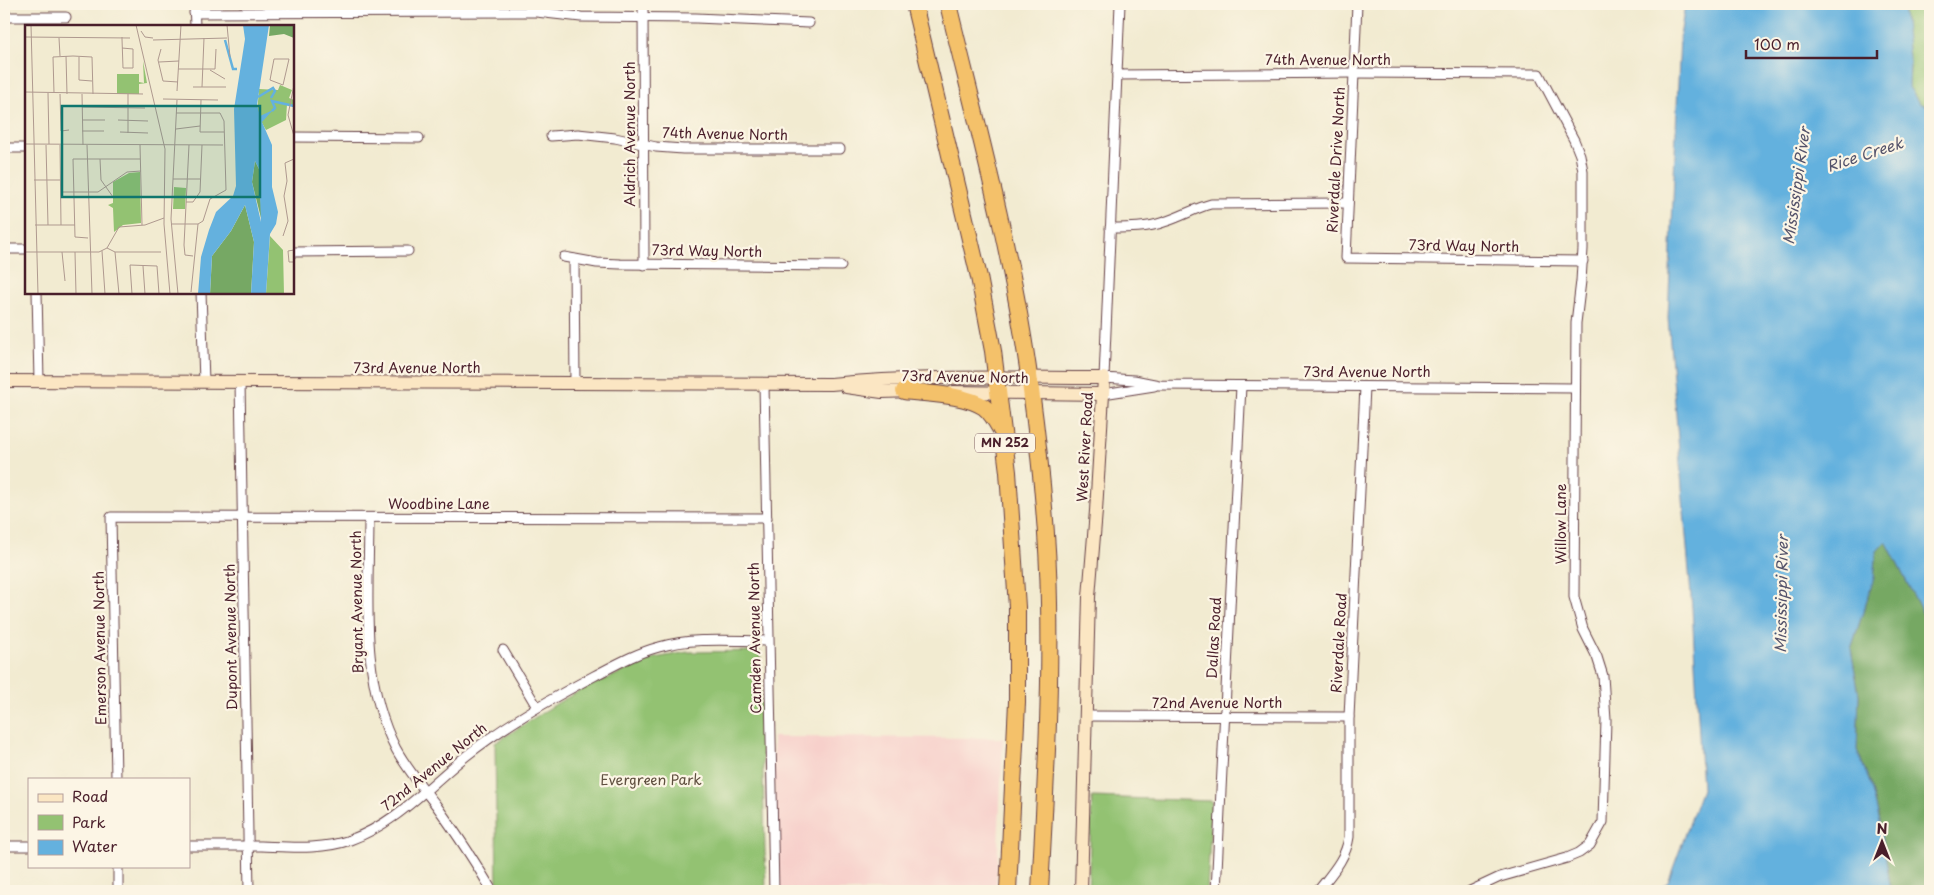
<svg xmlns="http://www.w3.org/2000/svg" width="1934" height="895" font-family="'Playpen Sans',sans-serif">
  <rect width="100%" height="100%" fill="#fcf5e5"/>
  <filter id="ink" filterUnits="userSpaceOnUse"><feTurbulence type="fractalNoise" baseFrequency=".02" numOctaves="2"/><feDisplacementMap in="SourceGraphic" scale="10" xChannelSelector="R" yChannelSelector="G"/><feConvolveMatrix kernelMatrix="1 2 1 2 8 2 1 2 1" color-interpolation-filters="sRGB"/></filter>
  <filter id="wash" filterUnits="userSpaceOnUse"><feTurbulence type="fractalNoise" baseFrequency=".0096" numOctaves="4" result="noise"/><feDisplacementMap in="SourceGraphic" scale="20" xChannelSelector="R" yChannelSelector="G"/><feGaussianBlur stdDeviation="1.12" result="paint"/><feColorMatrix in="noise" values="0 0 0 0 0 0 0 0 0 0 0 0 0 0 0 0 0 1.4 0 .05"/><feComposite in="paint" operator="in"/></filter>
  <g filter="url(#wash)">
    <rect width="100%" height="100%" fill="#f2ebd1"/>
    <path fill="#f7d0cb" d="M 773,737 L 1003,738 L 996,891 L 777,891 Z"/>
    <g fill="#93c272" stroke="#6e704e">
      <path d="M 1903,4 L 1930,4 L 1930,107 L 1919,103 L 1909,87 L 1910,66 Z"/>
      <path d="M 760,651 L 766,891 L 497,891 L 495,743 L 559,702 L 585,688 L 655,658 L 688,652 Z"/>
      <path d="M 1092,797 L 1212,801 L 1207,891 L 1088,891 Z"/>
    </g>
    <path fill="#76a864" stroke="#606448" d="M 1886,541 L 1927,622 L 1930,674 L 1930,891 L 1891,891 L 1880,820 L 1870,783 L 1857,750 L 1859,695 L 1851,649 L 1874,578 L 1877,551 Z"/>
    <path fill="#64b1de" stroke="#576884" d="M 1685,4 L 1903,4 L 1910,66 L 1909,87 L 1919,103 L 1930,107 L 1930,674 L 1927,622 L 1886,541 L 1877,551 L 1874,578 L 1851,649 L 1859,695 L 1857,750 L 1870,783 L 1880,821 L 1891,891 L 1657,891 L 1668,882 L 1702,789 L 1692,608 L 1668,318 L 1680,37 Z"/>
  </g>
  <g filter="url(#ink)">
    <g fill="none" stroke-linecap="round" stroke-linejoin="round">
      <defs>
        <g id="street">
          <path d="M 194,4 L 195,26"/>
          <path d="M 643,4 L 644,265"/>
          <path d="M 1120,4 L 1104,378 L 1134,380 L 1159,385 L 1575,388"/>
          <path d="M 1357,4 L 1346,258 L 1583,261"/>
          <path d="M 194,13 L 536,12 L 581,17 L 696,18 L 809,23"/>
          <path d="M 4,17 L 66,17"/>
          <path d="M 1117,75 L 1354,73 L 1539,74 L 1574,140 L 1580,155 L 1583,171 L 1583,249 L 1581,281 L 1576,323 L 1574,597 L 1583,629 L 1597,657 L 1603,676 L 1606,720 L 1603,822 L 1590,845 L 1579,853 L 1567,858 L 1500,877 L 1470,891"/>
          <path d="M 551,136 L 578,134 L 615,138 L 656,147 L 683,149 L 840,149"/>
          <path d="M 292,137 L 419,138"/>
          <path d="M 4,148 L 26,148"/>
          <path d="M 1110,228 C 1129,228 1147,228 1164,222 C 1181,217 1195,208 1211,204 L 1347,203"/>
          <path d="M 4,249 L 26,249"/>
          <path d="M 292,252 L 408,251"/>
          <path d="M 564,257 L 597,263 L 620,264 L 841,266"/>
          <path d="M 574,259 L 575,384"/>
          <path d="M 37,292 L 39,381"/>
          <path d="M 201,292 L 204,382"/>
          <path d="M 240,382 L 249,891"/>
          <path d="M 764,384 L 774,891"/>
          <path d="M 1103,394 L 1154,386"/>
          <path d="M 369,518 C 369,595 359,678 396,749 C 407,769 422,787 436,805 C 456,833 475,861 492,891"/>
          <path d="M 503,650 L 537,707"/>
          <path d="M 1085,716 L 1349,717"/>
          <path d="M 116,779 L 111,517 L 767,518"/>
          <path d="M 4,846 L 29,846"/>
          <path d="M 189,846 C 213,846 237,846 261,846 C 290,847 322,850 350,840 C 397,823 428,786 466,756 C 505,725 549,700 594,676 C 615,665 636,653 659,647 C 694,637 733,641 768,641"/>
          <path d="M 118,866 L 118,891"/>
          <path d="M 1216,891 L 1241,386"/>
          <path d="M 1318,891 C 1331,874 1346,859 1349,837 L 1349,717 L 1365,387"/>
        </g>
        <g id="secondary">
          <path d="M 4,381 L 831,384 C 922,375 1013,378 1104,378 L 1096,511 L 1089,597 L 1081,891"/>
          <path d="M 846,387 L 882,392 L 913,391"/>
          <path d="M 953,392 L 1103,394"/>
        </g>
        <g id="highway">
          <path d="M 914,4 L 979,277 L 993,351 L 1008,472 L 1017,607 L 1017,702 L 1008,891"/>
          <path d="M 948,4 C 978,128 1013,256 1030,383 C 1040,456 1048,529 1049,603 C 1051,699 1045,795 1040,891"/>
          <path d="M 904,391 C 927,394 964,394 984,407 C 992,413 997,423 1002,432"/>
        </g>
      </defs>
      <use href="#street" stroke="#633e44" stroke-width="11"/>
      <use href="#secondary" stroke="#633e44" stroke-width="14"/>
      <use href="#highway" stroke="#633e44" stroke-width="18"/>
      <use href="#street" stroke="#fff" stroke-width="9"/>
      <use href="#secondary" stroke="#fbe6c3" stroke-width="12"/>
      <use href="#highway" stroke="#f4c16a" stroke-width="16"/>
    </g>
  </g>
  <g text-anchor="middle" stroke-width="4.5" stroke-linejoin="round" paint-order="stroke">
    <rect fill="#fcf5e5" stroke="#7f5f63" stroke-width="1" x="975" y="433.5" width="60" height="19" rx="4"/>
    <g font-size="12" font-weight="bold" fill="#4a1f2b">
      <text x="1005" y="447">MN 252</text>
    </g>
    <g font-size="14" fill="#4a1f2b" stroke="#fcf5e5">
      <text x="1328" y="65">74th Avenue North</text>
      <text transform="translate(630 134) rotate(-90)" y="5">Aldrich Avenue North</text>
      <text transform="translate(725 134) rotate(1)" y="5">74th Avenue North</text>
      <text transform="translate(1336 160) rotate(-87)" y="5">Riverdale Drive North</text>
      <text transform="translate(1464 246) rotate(1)" y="5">73rd Way North</text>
      <text transform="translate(707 251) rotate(1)" y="5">73rd Way North</text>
      <text x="417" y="373">73rd Avenue North</text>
      <text x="1367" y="377">73rd Avenue North</text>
      <text transform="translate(965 377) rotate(1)" y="5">73rd Avenue North</text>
      <text transform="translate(1085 447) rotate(-87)" y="5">West River Road</text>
      <text x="439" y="509">Woodbine Lane</text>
      <text transform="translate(1561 524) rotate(-90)" y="5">Willow Lane</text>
      <text transform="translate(357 602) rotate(-91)" y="5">Bryant Avenue North</text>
      <text transform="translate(231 637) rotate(-91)" y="5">Dupont Avenue North</text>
      <text transform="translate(755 638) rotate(-91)" y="5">Camden Avenue North</text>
      <text transform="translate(1214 638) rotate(-87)" y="5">Dallas Road</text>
      <text transform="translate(1339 643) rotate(-87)" y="5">Riverdale Road</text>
      <text transform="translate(100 648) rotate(-91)" y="5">Emerson Avenue North</text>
      <text x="1217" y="708">72nd Avenue North</text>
      <text transform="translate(434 767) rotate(-39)" y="5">72nd Avenue North</text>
    </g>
    <g font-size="14" fill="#605040" stroke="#fcf5e5">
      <text x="651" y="785">Evergreen Park</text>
    </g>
    <g font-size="15" font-style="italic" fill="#53526a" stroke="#fcf5e5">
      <text transform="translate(1865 155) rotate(-18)" y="5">Rice Creek</text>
      <text transform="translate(1797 186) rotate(-82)" y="5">Mississippi River</text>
      <text transform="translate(1782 594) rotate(-89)" y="5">Mississippi River</text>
    </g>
  </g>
  <g transform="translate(25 25)">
    <rect width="269" height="269" fill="#f2ebd1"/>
    <path d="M 118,36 L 122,58 L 114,59 L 114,69 L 92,69 L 92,49 L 114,49 L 114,57 L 119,58 ZM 255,60 L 267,65 L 264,73 L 269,75 L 269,82 L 262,79 L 261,95 L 241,105 L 232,89 L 234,64 L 253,65 ZM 115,147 L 116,198 L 98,200 L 89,207 L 88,183 L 83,180 L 88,178 L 88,157 L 104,148 ZM 149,162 L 161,163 L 160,184 L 148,184 ZM 245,211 L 258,225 L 259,269 L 241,269 Z" fill="#93c272"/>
    <path d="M 245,0 L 269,0 L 269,13 L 259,9 L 244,11 ZM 230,136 L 234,144 L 237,197 L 227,157 ZM 220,180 L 229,217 L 226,269 L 185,269 L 187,231 L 206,206 Z" fill="#76a864"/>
    <path d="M 218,0 L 244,0 L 232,80 L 235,91 L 248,85 L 237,97 L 247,120 L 247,162 L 253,187 L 251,199 L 245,209 L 241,269 L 226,269 L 229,217 L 220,180 L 206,206 L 187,231 L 185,269 L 173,269 L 176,232 L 184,205 L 191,187 L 208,171 L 211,161 L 209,84 L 220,14 ZM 230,136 L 234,144 L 236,197 L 227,157 Z" fill="#64b1de" fill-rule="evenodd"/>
    <path fill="none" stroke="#64b1de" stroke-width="2.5" d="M 200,15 L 208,44 L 212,44M 233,72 L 248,63 L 250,66 L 246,73M 247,86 L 250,83 L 247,76 L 269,81"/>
    <path fill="none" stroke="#af998f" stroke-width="1" d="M 6,0 L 13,269M 111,0 L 140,124 L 139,199 L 145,269M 202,0 L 205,32M 116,6 L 120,12 L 128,13M 0,12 L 105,13M 97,12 L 97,14 L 98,43 L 108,43 L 108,24 L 97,23M 34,13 L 35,31M 128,15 L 202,13M 136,24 L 133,35 L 138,56 L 153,57M 41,31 L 42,69M 54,32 L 54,55 L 67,56M 249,34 L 264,34 L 258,60 L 245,55 ZM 134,37 L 154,36M 153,44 L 190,44 L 191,24M 185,45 L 200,54M 269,60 L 263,90 L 269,111M 168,62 L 201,62M 177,62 L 179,13M 152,66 L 156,0M 0,67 L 118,69M 23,68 L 24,119M 29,68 L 28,32 L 48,31 L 67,32 L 68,69M 35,69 L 36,106 L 44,105M 57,69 L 58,120M 138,74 L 193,75M 152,75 L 146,194 L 153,269M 176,75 L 175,107 L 199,107M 57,82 L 120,83M 151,88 L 195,88 L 199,96 L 201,165 L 185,174 L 178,196 L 173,199M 57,95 L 80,95M 93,95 L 123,96M 151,104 L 175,101M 57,106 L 79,106M 95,107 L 123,108M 103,108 L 103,69M 0,119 L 198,120M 21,120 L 23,200M 35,120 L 36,200M 62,120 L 67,269M 115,120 L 117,200M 164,120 L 159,220 L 160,230 L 168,231M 75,134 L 76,155 L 88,172M 148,154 L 175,154M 9,155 L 35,155M 36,167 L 73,167 L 102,147 L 116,146M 161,177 L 168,177 L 175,167 L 177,120M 147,199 L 173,199M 10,200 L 50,200M 258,211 L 263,196 L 259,171 L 262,156 L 260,138 L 269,134M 63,213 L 50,212 L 48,134 L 115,134M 82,223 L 94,202 L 120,200 L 139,193M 82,223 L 90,227 L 136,227M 269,225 L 263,226 L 264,237 L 269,237M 77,226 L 80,269M 0,227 L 74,227 L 82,223M 37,227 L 40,256M 50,227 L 51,269M 90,227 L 94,269M 118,241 L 120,269M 166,267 L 173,199M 107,269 L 105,240 L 132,241 L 134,269"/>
    <path fill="#0f766e" fill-opacity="0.15" stroke="#0f766e" stroke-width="2.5" d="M 37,81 L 235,81 L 235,172 L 37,172 Z"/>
    <rect width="269" height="269" fill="none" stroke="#4a1f2b" stroke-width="2.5"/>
  </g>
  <rect width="1934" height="895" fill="none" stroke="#fcf5e5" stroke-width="20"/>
  <rect x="28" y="778" width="162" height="90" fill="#fcf5e5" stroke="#b59f9b"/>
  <rect x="38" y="794" width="25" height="8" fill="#fbe6c3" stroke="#b59f9b"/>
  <text x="72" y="802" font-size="15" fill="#4a1f2b">Road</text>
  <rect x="38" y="815" width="25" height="15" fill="#93c272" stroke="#b59f9b"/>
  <text x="72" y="828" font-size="15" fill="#4a1f2b">Park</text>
  <rect x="38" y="840" width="25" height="15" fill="#64b1de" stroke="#b59f9b"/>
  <text x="72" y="852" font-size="15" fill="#4a1f2b">Water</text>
  <g transform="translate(1882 842)" stroke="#fcf5e5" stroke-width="4" paint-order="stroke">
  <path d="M0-4L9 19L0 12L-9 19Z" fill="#4a1f2b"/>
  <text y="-8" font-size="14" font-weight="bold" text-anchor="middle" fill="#4a1f2b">N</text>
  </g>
  <path d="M1746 50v8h131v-8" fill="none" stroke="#4a1f2b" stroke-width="2.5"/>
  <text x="1754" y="50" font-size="15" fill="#4a1f2b" stroke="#fcf5e5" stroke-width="4" paint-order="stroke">100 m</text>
</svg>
